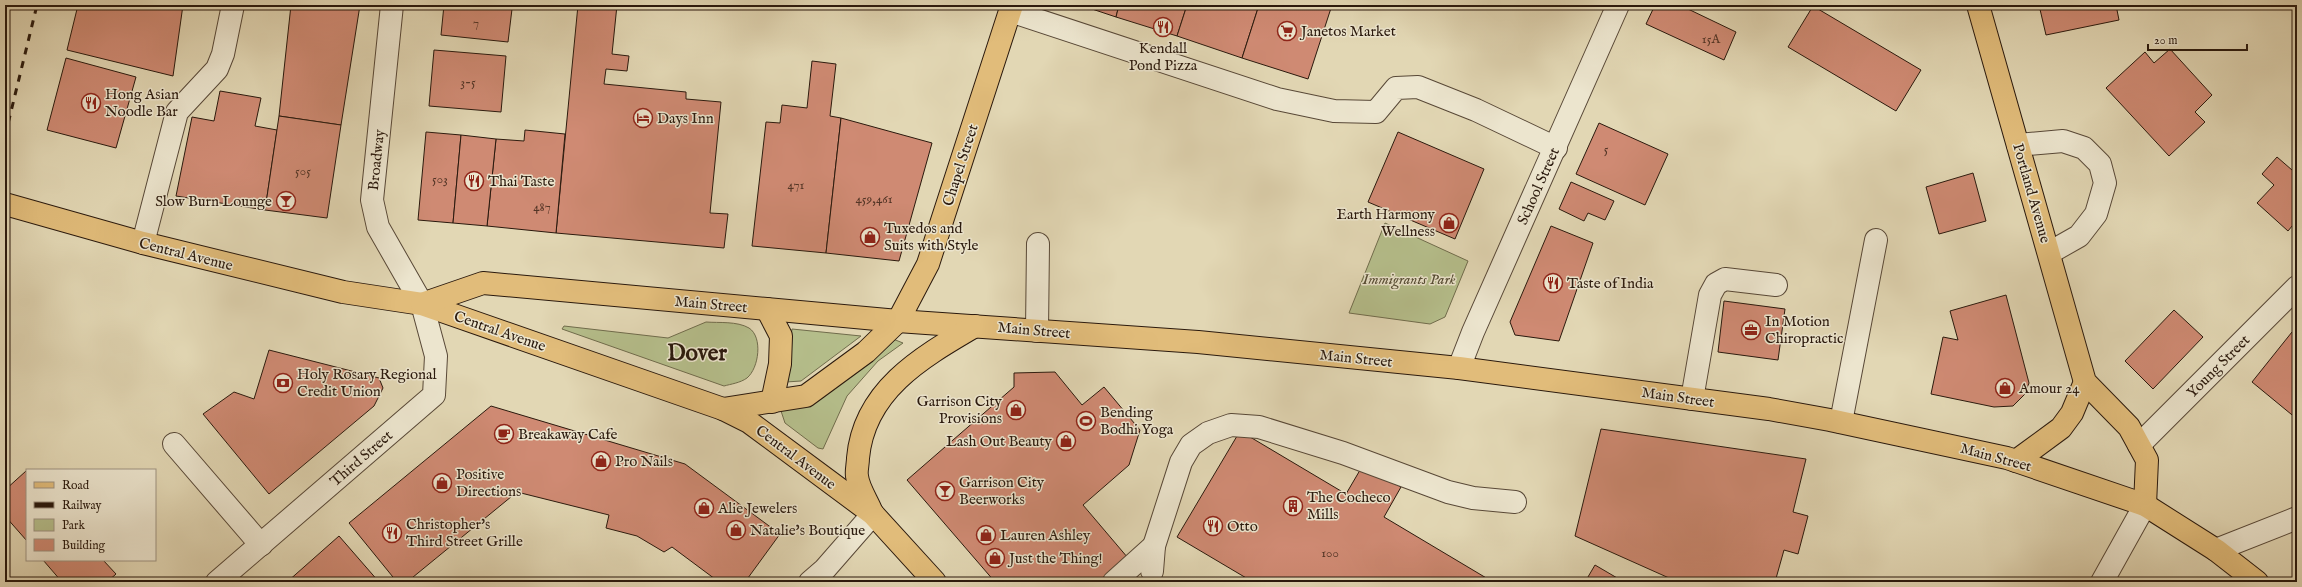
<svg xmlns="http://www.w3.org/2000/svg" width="2302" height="587" font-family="'IM FELL English',serif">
  <rect width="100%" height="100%" fill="#e2d7b4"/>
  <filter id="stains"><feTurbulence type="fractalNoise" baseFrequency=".005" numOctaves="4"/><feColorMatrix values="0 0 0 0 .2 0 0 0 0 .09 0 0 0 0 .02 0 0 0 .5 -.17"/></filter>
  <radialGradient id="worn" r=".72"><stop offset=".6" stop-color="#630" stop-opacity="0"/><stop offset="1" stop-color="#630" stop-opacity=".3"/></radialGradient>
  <g fill="#b5be8b" stroke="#706c4c">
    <path d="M 1385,223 L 1468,261 L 1445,317 L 1430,324 L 1349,313 Z"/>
    <path d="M 706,322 C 719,323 737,321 749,328 C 763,337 759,368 747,378 C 740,383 731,384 724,386 L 562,329 L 564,326 L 668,338 Z"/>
    <path d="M 792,329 L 861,336 L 801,381 L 786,382 Z"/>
    <path d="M 893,339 L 903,343 L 878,361 L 847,396 L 823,449 L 818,448 L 785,423 L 781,411 L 783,408 Z"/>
  </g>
  <g fill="#cf8a73" stroke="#2a190d">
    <path d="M 78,5 L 183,5 L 173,76 L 67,50 Z"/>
    <path d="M 291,5 L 360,5 L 341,125 L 279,116 Z"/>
    <path d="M 444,5 L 474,5 L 512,9 L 508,42 L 441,35 Z"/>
    <path d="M 578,5 L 617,5 L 612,54 L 629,56 L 627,71 L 606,69 L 604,84 L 686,92 L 686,99 L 721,102 L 710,213 L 728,214 L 724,248 L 556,233 Z"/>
    <path d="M 1080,5 L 1119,5 L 1116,17 Z"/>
    <path d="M 1119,5 L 1187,5 L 1177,36 L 1116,17 Z"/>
    <path d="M 1187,5 L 1259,5 L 1242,58 L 1177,36 Z"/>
    <path d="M 1259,5 L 1332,5 L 1308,79 L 1242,58 Z"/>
    <path d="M 1655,5 L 1690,5 L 1688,9 L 1736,32 L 1724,60 L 1646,24 Z"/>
    <path d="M 2039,5 L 2116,5 L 2119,20 L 2046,35 Z"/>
    <path d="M 1813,6 L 1921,70 L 1896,111 L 1788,47 Z"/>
    <path d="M 2170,49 L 2212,95 L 2195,112 L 2205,122 L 2169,156 L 2106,88 L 2145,52 L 2154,63 Z"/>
    <path d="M 434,50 L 506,56 L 501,112 L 429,106 Z"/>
    <path d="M 66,58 L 136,77 L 116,148 L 47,130 Z"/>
    <path d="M 812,61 L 836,64 L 830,116 L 841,118 L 826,253 L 752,246 L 766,122 L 780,123 L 782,105 L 807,108 Z"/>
    <path d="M 220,91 L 261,98 L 255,126 L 277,130 L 265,210 L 176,196 L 192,117 L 214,121 Z"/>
    <path d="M 279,116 L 341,125 L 327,218 L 265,210 Z"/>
    <path d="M 841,118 L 932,143 L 899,261 L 826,253 Z"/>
    <path d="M 1599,123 L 1668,154 L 1645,205 L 1576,174 Z"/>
    <path d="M 525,130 L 565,134 L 556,233 L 487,226 L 496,139 L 524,141 Z"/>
    <path d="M 426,132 L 461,135 L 453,223 L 418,220 Z"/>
    <path d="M 1398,132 L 1484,169 L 1455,239 L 1368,202 Z"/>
    <path d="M 461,135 L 496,139 L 487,226 L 453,223 Z"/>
    <path d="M 2277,157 L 2292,170 L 2297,164 L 2297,220 L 2288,231 L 2257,203 L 2274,185 L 2262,174 Z"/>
    <path d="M 1973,173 L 1986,221 L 1939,234 L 1926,187 Z"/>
    <path d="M 1571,182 L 1614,201 L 1605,220 L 1588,213 L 1584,221 L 1559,209 Z"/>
    <path d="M 1551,226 L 1593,243 L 1559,341 L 1515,335 L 1510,322 Z"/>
    <path d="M 2006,295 L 2029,383 L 2025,394 L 2013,406 L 1994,407 L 1931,394 L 1943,337 L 1958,340 L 1950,311 Z"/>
    <path d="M 1724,301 L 1785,309 L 1778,360 L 1718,352 Z"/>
    <path d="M 2174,310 L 2203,337 L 2153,389 L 2125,361 Z"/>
    <path d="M 2292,332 L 2297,336 L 2297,419 L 2252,382 Z"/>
    <path d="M 269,350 L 379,378 L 383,388 L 374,406 L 269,494 L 203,414 L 234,392 L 254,399 Z"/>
    <path d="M 1055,372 L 1082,405 L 1104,387 L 1140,430 L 1129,465 L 1083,505 L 1128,558 L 1100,582 L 995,582 L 907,480 L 1014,387 L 1014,373 Z"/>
    <path d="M 491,406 L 685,464 L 780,534 L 745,582 L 719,582 L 672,547 L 664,552 L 637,536 L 606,528 L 609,515 L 517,492 L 407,582 L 397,582 L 349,523 Z"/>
    <path d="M 1601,429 L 1806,459 L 1793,512 L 1808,516 L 1798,554 L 1784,550 L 1775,582 L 1678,582 L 1575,536 Z"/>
    <path d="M 1240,431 L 1346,494 L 1363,465 L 1401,487 L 1384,517 L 1493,582 L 1253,582 L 1177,537 Z"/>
    <path d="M 26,471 L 27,472 L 27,541 L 5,516 L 5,490 Z"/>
    <path d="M 339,536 L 379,582 L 287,582 Z"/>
    <path d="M 43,560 L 103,560 L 116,574 L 107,582 L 62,582 Z"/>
    <path d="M 1595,565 L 1624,582 L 1585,582 Z"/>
  </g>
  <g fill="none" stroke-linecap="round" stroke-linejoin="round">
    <defs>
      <g id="minor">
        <path d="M 1010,11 L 1277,99 L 1334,111 L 1376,112 L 1396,88 L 1418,87 L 1476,110 L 1556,148"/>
        <path d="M 2018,145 L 2063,141 L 2084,148 L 2100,164 L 2105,183 L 2096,214 L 2079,236 L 2049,253"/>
        <path d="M 143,243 L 177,112 L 217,69 L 223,54 L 233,5"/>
        <path d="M 1037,331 L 1038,244"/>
        <path d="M 1459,368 L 1473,332 L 1618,5"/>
        <path d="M 1692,399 L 1710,295 L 1716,284 L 1725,279 L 1776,285"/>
        <path d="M 1841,422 L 1876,240"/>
        <path d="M 174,444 L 261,545"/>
        <path d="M 2139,445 L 2297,287"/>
        <path d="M 2216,550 L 2297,518"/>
        <path d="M 1152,571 L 1154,546 L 1181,462 L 1191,445 L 1208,433 L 1231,425 L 1259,427 L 1343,453 L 1448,492 L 1473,498 L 1515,502"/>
        <path d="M 217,582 L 434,395 L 436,356 L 422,304 L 378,227 L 372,200 L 392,5"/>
        <path d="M 810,582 L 825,569 L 873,514"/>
        <path d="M 1114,582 L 1154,546"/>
        <path d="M 2102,582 L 2145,505"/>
      </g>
      <g id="major">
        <path d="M 1978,5 L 2085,382 L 2129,427 L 2147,460 L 2145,505"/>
        <path d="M 5,204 L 143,243 L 343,292 L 422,304 L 723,409 L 749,422 L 873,514 L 935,582"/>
        <path d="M 422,304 L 483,283 L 898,321 L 1198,342 L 1459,368 L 1769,409 L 1830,420 L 2007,458 L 2145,505 L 2216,550 L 2257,582"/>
        <path d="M 767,309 L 781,336 L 780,364 L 772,402"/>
        <path d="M 723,409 L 806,396 L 866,352 L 898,321 L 928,264 L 1012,5"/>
        <path d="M 2016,461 L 2061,428 L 2072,413 L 2085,382"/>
        <path d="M 872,513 C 868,502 858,488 857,476 C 856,471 858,464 858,458 C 864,390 922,357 975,326"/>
      </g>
    </defs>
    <use href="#minor" stroke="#584837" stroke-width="24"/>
    <use href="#major" stroke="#2a190d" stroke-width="24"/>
    <use href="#minor" stroke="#ece5ce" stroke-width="22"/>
    <use href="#major" stroke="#e1bc7a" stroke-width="22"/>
    <path stroke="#2a190d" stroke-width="3" stroke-dasharray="7 7" stroke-linecap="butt" d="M 5,136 L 37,5"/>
  </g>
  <defs>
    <symbol id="restaurant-ring" viewBox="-11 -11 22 22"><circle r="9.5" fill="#ece5ce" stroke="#8f2418" stroke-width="1.5"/><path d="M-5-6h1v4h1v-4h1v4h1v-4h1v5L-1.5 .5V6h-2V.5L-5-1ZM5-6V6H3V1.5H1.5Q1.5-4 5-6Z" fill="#8f2418"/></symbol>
    <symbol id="supermarket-ring" viewBox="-11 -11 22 22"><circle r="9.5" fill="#ece5ce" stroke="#8f2418" stroke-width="1.5"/><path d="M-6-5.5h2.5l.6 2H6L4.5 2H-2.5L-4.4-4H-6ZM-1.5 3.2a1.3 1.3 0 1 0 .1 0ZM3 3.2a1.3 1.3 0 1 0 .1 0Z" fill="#8f2418"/></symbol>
    <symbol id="hotel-ring" viewBox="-11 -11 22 22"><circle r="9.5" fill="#ece5ce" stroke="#8f2418" stroke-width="1.5"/><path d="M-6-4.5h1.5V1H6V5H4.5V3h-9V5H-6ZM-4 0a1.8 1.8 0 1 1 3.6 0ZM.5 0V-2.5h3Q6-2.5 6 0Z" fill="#8f2418"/></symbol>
    <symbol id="bar-ring" viewBox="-11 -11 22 22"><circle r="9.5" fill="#ece5ce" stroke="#8f2418" stroke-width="1.5"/><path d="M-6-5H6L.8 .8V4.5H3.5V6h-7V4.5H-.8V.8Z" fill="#8f2418"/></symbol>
    <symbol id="shop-ring" viewBox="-11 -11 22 22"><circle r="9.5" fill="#ece5ce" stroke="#8f2418" stroke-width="1.5"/><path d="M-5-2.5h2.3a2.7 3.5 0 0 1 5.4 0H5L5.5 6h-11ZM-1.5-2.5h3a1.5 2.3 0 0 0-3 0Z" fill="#8f2418"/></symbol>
    <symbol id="office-ring" viewBox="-11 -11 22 22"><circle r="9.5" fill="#ece5ce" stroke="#8f2418" stroke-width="1.5"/><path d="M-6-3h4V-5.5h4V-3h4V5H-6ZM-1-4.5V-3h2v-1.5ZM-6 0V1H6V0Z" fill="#8f2418"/></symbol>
    <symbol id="bank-ring" viewBox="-11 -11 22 22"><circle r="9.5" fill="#ece5ce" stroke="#8f2418" stroke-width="1.5"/><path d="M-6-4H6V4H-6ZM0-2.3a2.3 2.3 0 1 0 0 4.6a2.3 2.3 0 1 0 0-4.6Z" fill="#8f2418"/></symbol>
    <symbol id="stadium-ring" viewBox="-11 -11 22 22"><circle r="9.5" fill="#ece5ce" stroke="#8f2418" stroke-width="1.5"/><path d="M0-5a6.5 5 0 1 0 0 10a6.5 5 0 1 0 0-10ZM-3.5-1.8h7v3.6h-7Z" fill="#8f2418"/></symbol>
    <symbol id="cafe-ring" viewBox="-11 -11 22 22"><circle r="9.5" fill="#ece5ce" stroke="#8f2418" stroke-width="1.5"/><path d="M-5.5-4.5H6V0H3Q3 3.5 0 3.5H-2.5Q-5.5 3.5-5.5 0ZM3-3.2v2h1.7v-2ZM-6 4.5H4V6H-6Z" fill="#8f2418"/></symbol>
    <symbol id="building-ring" viewBox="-11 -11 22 22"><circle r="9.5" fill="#ece5ce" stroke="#8f2418" stroke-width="1.5"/><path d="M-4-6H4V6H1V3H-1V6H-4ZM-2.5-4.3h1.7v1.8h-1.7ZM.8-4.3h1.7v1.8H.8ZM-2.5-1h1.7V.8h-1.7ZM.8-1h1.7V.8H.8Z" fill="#8f2418"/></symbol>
  </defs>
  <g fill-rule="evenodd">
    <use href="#restaurant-ring" x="1152" y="16" width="22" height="22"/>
    <use href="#supermarket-ring" x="1276" y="20" width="22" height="22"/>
    <use href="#restaurant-ring" x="80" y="92" width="22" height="22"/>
    <use href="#hotel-ring" x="632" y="107" width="22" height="22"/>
    <use href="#restaurant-ring" x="463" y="170" width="22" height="22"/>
    <use href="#bar-ring" x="275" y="190" width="22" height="22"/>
    <use href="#shop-ring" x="1438" y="212" width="22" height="22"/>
    <use href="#shop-ring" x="859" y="226" width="22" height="22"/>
    <use href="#restaurant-ring" x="1542" y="272" width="22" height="22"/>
    <use href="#office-ring" x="1740" y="319" width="22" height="22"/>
    <use href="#bank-ring" x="272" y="372" width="22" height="22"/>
    <use href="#shop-ring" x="1994" y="377" width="22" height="22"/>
    <use href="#shop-ring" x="1005" y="399" width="22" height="22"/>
    <use href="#stadium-ring" x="1075" y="410" width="22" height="22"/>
    <use href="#cafe-ring" x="493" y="423" width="22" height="22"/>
    <use href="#shop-ring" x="1055" y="430" width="22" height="22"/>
    <use href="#shop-ring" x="590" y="450" width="22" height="22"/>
    <use href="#shop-ring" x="431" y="472" width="22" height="22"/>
    <use href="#bar-ring" x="934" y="480" width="22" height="22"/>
    <use href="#building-ring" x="1282" y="495" width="22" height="22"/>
    <use href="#shop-ring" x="693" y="497" width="22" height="22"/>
    <use href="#restaurant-ring" x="1202" y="515" width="22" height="22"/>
    <use href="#shop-ring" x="725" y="519" width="22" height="22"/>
    <use href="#restaurant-ring" x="381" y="522" width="22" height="22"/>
    <use href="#shop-ring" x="975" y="524" width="22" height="22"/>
    <use href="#shop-ring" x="984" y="547" width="22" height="22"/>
  </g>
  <g text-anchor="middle" stroke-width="3" stroke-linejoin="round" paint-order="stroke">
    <g font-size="13" fill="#533526">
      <text x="476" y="27">7</text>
      <text x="1711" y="43">15A</text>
      <text x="468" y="86">3-5</text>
      <text x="1606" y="153">5</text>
      <text x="303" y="175">505</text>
      <text x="440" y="183">503</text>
      <text x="796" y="189">471</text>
      <text x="874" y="203">459,461</text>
      <text x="542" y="211">487</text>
      <text x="1330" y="557">100</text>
    </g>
    <g font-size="15" fill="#2a190d" stroke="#ece5ce" text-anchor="start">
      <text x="1301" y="36">Janetos Market</text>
      <text x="1163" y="53" text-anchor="middle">Kendall<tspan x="1163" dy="17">Pond Pizza</tspan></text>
      <text x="105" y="99">Hong Asian<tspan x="105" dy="17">Noodle Bar</tspan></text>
      <text x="657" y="123">Days Inn</text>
      <text x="488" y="186">Thai Taste</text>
      <text x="272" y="206" text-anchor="end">Slow Burn Lounge</text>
      <text x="1435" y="219" text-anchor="end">Earth Harmony<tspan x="1435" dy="17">Wellness</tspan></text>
      <text x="884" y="233">Tuxedos and<tspan x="884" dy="17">Suits with Style</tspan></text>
      <text x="1567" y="288">Taste of India</text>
      <text x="1765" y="326">In Motion<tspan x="1765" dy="17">Chiropractic</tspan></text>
      <text x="297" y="379">Holy Rosary Regional<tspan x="297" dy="17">Credit Union</tspan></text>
      <text x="2019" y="393">Amour 24</text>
      <text x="1002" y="406" text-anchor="end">Garrison City<tspan x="1002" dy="17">Provisions</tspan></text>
      <text x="1100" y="417">Bending<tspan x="1100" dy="17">Bodhi Yoga</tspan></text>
      <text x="518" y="439">Breakaway Cafe</text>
      <text x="1052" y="446" text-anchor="end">Lash Out Beauty</text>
      <text x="615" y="466">Pro Nails</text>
      <text x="456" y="479">Positive<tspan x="456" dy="17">Directions</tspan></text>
      <text x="959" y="487">Garrison City<tspan x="959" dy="17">Beerworks</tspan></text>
      <text x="1307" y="502">The Cocheco<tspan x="1307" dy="17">Mills</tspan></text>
      <text x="718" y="513">Alie Jewelers</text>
      <text x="406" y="529">Christopher's<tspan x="406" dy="17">Third Street Grille</tspan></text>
      <text x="1227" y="531">Otto</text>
      <text x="750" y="535">Natalie's Boutique</text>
      <text x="1000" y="540">Lauren Ashley</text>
      <text x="1009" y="563">Just the Thing!</text>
    </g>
    <g font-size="15" fill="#2a190d" stroke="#ece5ce">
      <text transform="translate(376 160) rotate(-84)" y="5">Broadway</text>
      <text transform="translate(960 165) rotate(-72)" y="5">Chapel Street</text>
      <text transform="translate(1538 186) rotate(-66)" y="5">School Street</text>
      <text transform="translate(2032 193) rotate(74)" y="5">Portland Avenue</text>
      <text transform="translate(186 254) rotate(14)" y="5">Central Avenue</text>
      <text transform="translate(711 304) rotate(5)" y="5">Main Street</text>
      <text transform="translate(1034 330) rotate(5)" y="5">Main Street</text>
      <text transform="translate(500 331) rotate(19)" y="5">Central Avenue</text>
      <text transform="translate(1356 358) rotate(6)" y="5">Main Street</text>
      <text transform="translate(2218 366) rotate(-45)" y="5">Young Street</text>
      <text transform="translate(1678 397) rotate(8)" y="5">Main Street</text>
      <text transform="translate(796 457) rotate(37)" y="5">Central Avenue</text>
      <text transform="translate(1996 457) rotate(15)" y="5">Main Street</text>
      <text transform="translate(361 458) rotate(-41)" y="5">Third Street</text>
    </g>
    <g font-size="15" font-style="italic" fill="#544b33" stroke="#ece5ce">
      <text x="1409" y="284">Immigrants Park</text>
    </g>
    <g font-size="23" font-weight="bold" fill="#2a190d" stroke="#ece5ce">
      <text x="697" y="360">Dover</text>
    </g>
  </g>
  <rect width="2302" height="587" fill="none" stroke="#e2d7b4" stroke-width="20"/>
  <rect x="6" y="6" width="2290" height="575" fill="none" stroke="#2a190d" stroke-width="2"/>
  <rect x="10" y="10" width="2282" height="567" fill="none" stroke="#2a190d"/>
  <rect x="26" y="469" width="130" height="92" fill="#ece5ce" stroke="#9e9381"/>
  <rect x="34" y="482" width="20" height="6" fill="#e1bc7a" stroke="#9e9381"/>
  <text x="62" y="489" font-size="12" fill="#2a190d">Road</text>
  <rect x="34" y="502" width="20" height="6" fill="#2a190d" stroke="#9e9381"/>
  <text x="62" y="509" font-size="12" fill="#2a190d">Railway</text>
  <rect x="34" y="519" width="20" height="12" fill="#b5be8b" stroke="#9e9381"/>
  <text x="62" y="529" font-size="12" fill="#2a190d">Park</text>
  <rect x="34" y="539" width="20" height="12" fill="#cf8a73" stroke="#9e9381"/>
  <text x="62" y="549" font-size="12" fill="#2a190d">Building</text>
  <path d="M2148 44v6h99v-6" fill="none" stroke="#2a190d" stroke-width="2"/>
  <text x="2154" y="44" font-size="12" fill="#2a190d" stroke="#ece5ce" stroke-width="3" paint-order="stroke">20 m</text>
  <rect width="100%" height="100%" filter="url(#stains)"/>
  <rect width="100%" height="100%" fill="url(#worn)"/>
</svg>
